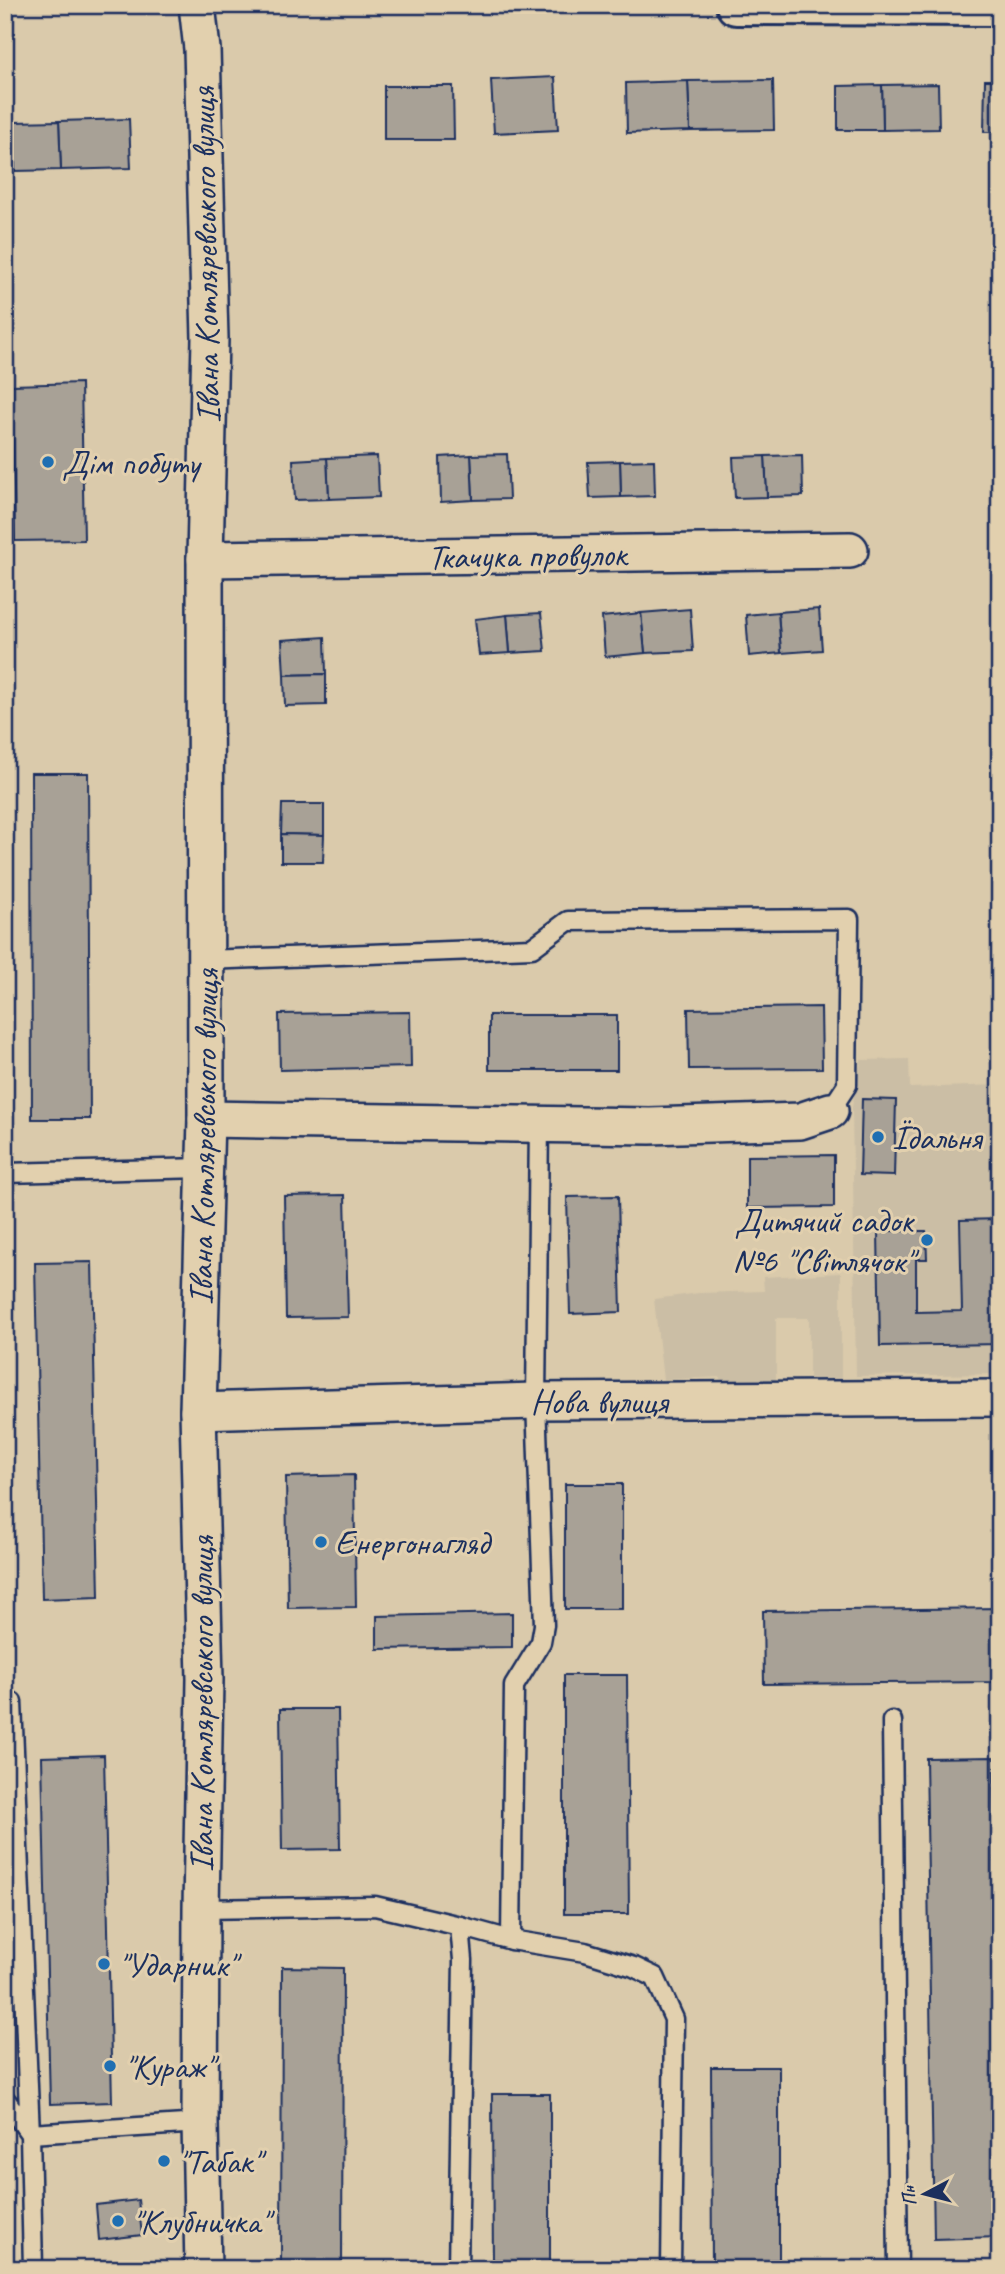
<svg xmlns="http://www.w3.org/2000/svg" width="1005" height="2274" font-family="Caveat,sans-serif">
  <rect width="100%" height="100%" fill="#dacaab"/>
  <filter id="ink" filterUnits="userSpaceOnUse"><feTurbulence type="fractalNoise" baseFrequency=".0143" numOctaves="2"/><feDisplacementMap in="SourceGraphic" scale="14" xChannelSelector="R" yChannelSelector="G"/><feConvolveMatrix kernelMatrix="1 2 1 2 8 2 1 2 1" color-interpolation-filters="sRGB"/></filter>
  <g filter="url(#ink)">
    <g fill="#cbbea5">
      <path d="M 909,1059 L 910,1088 L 1000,1085 L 1000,1374 L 856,1376 L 852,1107 L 861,1060 Z"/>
      <path d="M 841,1273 L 841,1382 L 809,1382 L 809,1318 L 776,1318 L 776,1385 L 721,1387 L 720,1377 L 663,1380 L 654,1299 L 699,1293 L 764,1291 L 763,1277 Z"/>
    </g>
    <path fill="#beb39f" stroke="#6c717e" stroke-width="2" d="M 991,1156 L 1000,1156 L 1000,1209 L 992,1209 Z"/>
    <g fill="#a8a196" stroke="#1b2f5e" stroke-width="2">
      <path d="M 555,77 L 558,130 L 494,133 L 491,80 Z"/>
      <path d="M 773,80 L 774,130 L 690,131 L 688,81 Z"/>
      <path d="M 985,80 L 1000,80 L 1000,132 L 984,132 Z"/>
      <path d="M 688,81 L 690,131 L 627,133 L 626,83 Z"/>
      <path d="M 938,84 L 939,129 L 883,130 L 882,85 Z"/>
      <path d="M 882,85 L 883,130 L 838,130 L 838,86 Z"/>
      <path d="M 384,86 L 453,86 L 454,140 L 384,140 Z"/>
      <path d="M 129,119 L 131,168 L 61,170 L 59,121 Z"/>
      <path d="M 59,121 L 61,170 L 15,171 L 14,122 Z"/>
      <path d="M 81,383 L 84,540 L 15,541 L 12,385 Z"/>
      <path d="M 507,454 L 509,499 L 473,500 L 471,455 Z"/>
      <path d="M 471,455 L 473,500 L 441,502 L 440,457 Z"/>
      <path d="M 802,455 L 803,496 L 767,497 L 765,456 Z"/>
      <path d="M 377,456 L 379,497 L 329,499 L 327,458 Z"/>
      <path d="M 765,456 L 767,497 L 735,498 L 733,457 Z"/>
      <path d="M 327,458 L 329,499 L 295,500 L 293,460 Z"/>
      <path d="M 654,460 L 655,496 L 621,497 L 620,461 Z"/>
      <path d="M 620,461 L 621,497 L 590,498 L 588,462 Z"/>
      <path d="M 690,609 L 693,651 L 645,653 L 641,613 Z"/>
      <path d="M 819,609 L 822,650 L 781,653 L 778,612 Z"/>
      <path d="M 778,612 L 781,653 L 749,656 L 746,615 Z"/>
      <path d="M 541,613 L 545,651 L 510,653 L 507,615 Z"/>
      <path d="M 641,613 L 645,653 L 605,657 L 602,617 Z"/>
      <path d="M 507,615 L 510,653 L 479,655 L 475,619 Z"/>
      <path d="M 325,637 L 326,674 L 284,675 L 282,640 Z"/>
      <path d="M 326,674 L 326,705 L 285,706 L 284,675 Z"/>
      <path d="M 31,773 L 88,773 L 90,1119 L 32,1119 Z"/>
      <path d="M 282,804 L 324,804 L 324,835 L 281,834 Z"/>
      <path d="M 281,834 L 324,835 L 323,862 L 281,862 Z"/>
      <path d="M 821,1007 L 822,1068 L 689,1069 L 688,1009 Z"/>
      <path d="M 410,1012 L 411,1067 L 280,1070 L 279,1014 Z"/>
      <rect x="489" y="1015" width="128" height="55"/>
      <path d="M 862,1099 L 896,1100 L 894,1176 L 860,1175 Z"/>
      <path d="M 834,1155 L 834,1207 L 747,1208 L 747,1156 Z"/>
      <path d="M 345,1195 L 348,1317 L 286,1318 L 284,1196 Z"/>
      <path d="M 618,1196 L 621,1312 L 570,1314 L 567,1197 Z"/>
      <path d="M 1000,1219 L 1000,1344 L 880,1346 L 878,1231 L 926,1231 L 927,1259 L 916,1259 L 916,1312 L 962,1311 L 960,1220 Z"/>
      <path d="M 92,1262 L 99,1597 L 42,1599 L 35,1263 Z"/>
      <path d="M 354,1475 L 356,1607 L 288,1608 L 286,1477 Z"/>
      <rect x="565" y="1484" width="57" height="125"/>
      <path d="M 1000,1608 L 1000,1682 L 764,1684 L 763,1611 Z"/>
      <path d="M 512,1613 L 512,1647 L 377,1649 L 377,1616 Z"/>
      <path d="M 564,1675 L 627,1675 L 629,1914 L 564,1914 Z"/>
      <path d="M 280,1709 L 338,1709 L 340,1849 L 282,1850 Z"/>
      <path d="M 104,1755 L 112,2102 L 50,2104 L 42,1757 Z"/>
      <path d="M 993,1757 L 1000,2237 L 934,2239 L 926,1758 Z"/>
      <path d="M 282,1967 L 343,1968 L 342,2269 L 281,2269 Z"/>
      <path d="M 711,2067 L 779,2067 L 779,2269 L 712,2269 Z"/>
      <path d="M 492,2094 L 550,2094 L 550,2269 L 493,2269 Z"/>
      <path d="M 138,2200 L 142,2235 L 99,2240 L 96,2205 Z"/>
    </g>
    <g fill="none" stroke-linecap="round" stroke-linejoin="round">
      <defs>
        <g id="service">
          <path d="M 205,960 L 532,948 L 568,921 L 849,919 L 847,1085 L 830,1111"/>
          <path d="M 5,1173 L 204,1168"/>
          <path d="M 12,1702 L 30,2134 L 200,2123"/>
          <path d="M 892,1721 L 898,2269"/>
          <path d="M 201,1909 L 375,1906 L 460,1926 L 463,1960 L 458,2269"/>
          <path d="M 460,1926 L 511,1940 L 585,1952 L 634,1967 L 655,1977 L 674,2019 L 671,2269"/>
          <path d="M 511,1940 L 514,1686 L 541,1642 L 544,1625 L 536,1401 L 539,1122"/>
          <path d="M 5,2099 L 30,2134 L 33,2269"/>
        </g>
        <g id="minor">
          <path d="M 197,5 L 202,49 L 210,338 L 205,559 L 206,1119 L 198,1411 L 205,1679 L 201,1909 L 200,2123 L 203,2269"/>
          <path d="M 205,559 L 850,550"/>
          <path d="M 206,1119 L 650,1126 L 800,1121 L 830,1111"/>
          <path d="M 198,1411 L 536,1401 L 1000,1398"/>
        </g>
        <path id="secondary" d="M 736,5 L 1000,6"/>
      </defs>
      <use href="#service" stroke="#1b2f5e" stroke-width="23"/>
      <use href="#minor" stroke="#1b2f5e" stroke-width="40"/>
      <use href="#secondary" stroke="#1b2f5e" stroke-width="44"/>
      <use href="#service" stroke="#e2d0ae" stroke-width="18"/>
      <use href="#minor" stroke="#e2d0ae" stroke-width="35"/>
      <use href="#secondary" stroke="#e2d0ae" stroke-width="38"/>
    </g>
  </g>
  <g fill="#1f6fb2" stroke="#e2d0ae" stroke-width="2.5">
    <circle cx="48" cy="462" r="7"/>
    <circle cx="878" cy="1137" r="7"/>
    <circle cx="927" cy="1240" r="7"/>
    <circle cx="321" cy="1542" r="7"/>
    <circle cx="104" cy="1964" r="7"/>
    <circle cx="110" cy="2066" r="7"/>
    <circle cx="164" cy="2161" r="7"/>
    <circle cx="118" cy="2221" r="7"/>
  </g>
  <g text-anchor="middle" stroke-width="6" stroke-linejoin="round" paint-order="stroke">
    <g font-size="35" fill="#1b2f5e" stroke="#e2d0ae">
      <text transform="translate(205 255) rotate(-91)" y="12">Івана Котляревського вулиця</text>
      <text transform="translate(527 555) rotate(-1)" y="12">Ткачука провулок</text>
      <text transform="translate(203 1137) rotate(-89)" y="12">Івана Котляревського вулиця</text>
      <text x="599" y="1413">Нова вулиця</text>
      <text transform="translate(201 1704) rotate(-90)" y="12">Івана Котляревського вулиця</text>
    </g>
    <g font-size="35" fill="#1b2f5e" stroke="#e2d0ae" text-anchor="start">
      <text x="62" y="474">Дім побуту</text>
      <text x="892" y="1149">Їдальня</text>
      <text x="913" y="1232" text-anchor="end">Дитячий садок<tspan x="913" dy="40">№6 "Світлячок"</tspan></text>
      <text x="335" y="1554">Енергонагляд</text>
      <text x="118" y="1976">"Ударник"</text>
      <text x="124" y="2078">"Кураж"</text>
      <text x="178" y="2173">"Табак"</text>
      <text x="132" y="2233">"Клубничка"</text>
    </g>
  </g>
  <rect width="1005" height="2274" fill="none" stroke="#e2d0ae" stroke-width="28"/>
  <rect x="14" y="14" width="977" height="2246" fill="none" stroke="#1b2f5e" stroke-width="2.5" filter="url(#ink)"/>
  <g transform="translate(925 2194) rotate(263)" stroke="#e2d0ae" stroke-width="5" paint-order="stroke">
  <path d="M0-5L12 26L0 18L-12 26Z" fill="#1b2f5e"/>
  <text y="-10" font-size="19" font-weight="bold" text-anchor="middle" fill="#1b2f5e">Пн</text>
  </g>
</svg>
